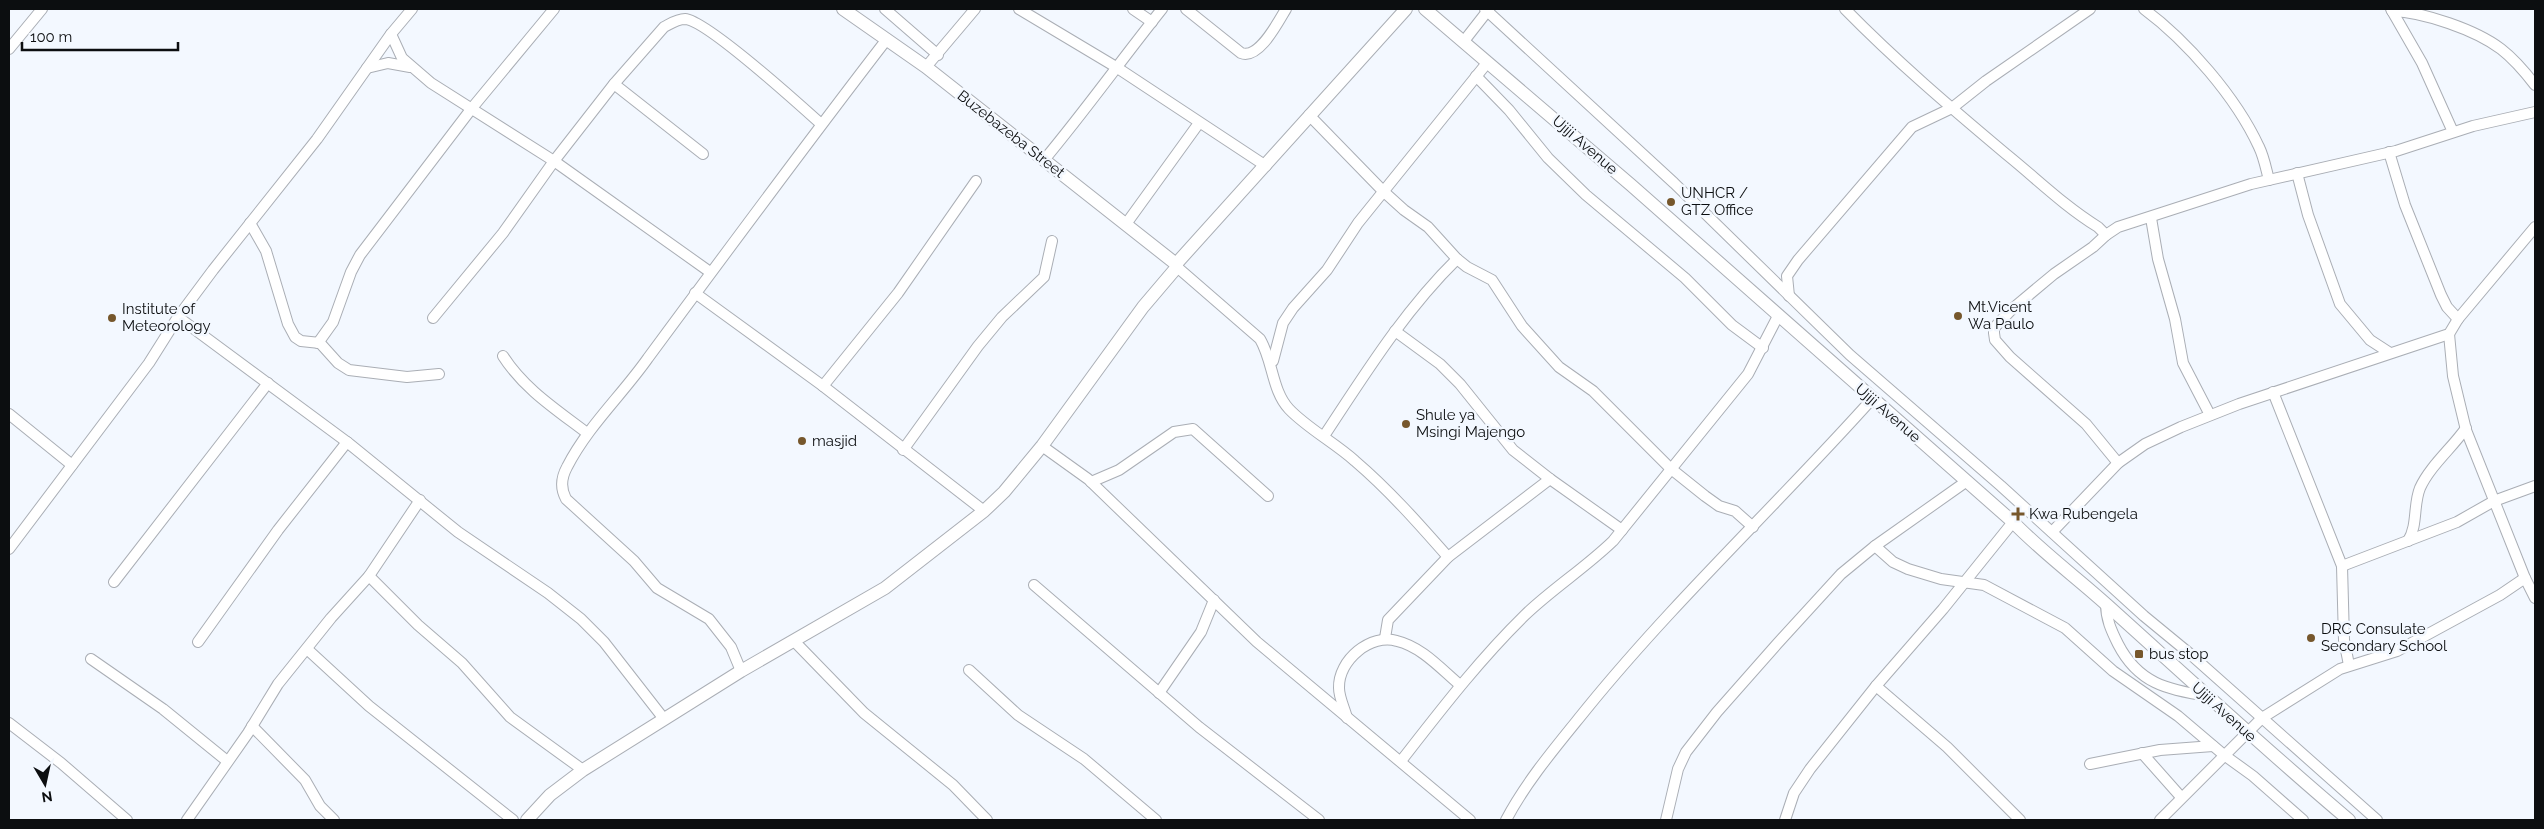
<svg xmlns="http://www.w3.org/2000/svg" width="2544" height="829" font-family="Raleway,sans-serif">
  <rect width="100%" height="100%" fill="#f3f8ff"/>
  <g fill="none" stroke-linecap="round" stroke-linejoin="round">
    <defs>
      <g id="minor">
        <path d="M 885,9 L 938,55"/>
        <path d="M 1019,9 L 1116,67 L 1266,166"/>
        <path d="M 1133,9 L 1152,22"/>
        <path d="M 1186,9 L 1241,53 C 1259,60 1278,22 1286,9"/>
        <path d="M 1485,9 L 1674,183 L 1850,355 L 2001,486 L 2144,616 L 2189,653 L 2377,820"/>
        <path d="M 1845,9 C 1896,61 1950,107 2006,154 C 2037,179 2064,206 2098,227 L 2106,235 L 2118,227 L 2251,184 L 2396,151 L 2473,126 L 2535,112"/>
        <path d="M 2144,9 C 2187,41 2236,97 2259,147 C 2264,157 2266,169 2269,180"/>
        <path d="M 2391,9 L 2422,63 L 2453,132"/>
        <path d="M 2392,11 C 2424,12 2476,30 2501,49 C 2514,59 2525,72 2535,85"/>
        <path d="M 391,34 L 402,58 L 431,83 L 554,161 L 710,272"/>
        <path d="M 1464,41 L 1489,9"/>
        <path d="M 9,49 L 42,9"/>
        <path d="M 926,67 L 975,9"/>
        <path d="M 367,68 L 388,63 L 410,67"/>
        <path d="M 1476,76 L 1509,110 L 1548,158 L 1586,195 L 1685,278 L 1732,325 L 1763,348"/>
        <path d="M 614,84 L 703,154"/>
        <path d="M 1309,115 L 1383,191 L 1404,210 L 1428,227 L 1457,259 L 1467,267 L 1492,280 L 1522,326 L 1559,367 L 1593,391 L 1670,468 L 1705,496 L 1719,506 L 1735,511 L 1753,527"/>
        <path d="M 2389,152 L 2405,205 L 2441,295 L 2447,307 L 2458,319"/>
        <path d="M 1044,160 C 1085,111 1122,59 1162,9"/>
        <path d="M 2297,173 L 2308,215 L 2340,304 L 2370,340 L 2390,353"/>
        <path d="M 2151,218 L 2158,259 L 2175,319 L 2183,363 L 2210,415"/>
        <path d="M 250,223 L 266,251 L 288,324 L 295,337 L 301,341 L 320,343 L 338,363 L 349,370 L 407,377 L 439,374"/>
        <path d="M 1126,224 L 1199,123"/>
        <path d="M 2106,235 L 2093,247 L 2054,274 L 2012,309 L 1994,328 L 1994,333 L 1995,340 L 2010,357 L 2086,424 L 2118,463"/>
        <path d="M 1177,267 L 1260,339 C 1273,361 1272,391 1289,409 C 1307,428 1335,443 1355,461 C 1389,490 1419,524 1448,557"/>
        <path d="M 695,293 L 823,386 L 984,511"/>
        <path d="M 1789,296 L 1787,276 L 1798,260 L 1912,127 L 1952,108 L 1986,81 L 2090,9"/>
        <path d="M 178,317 L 347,442 L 458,532 L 548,593 L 581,619 L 604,642 L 664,719"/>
        <path d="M 433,318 L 503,233 L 554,161 L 614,84 L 664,27 C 670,24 677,19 685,19 C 706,20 801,106 821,124"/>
        <path d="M 1395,331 L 1440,364 L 1460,384 L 1513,450 L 1550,479 L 1622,530"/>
        <path d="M 2449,334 L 2453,376 L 2466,430 L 2525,578 L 2535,598"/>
        <path d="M 318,343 L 333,322 L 351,272 L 360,255 L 472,108 L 554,9"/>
        <path d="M 503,356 C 524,389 557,410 587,433"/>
        <path d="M 1273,361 L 1283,323 L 1293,308 L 1327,270 L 1358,223 L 1487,63"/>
        <path d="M 823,386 L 898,293 L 976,181"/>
        <path d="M 2273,392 L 2342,566 L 2344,640 L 2349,665"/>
        <path d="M 9,414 L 72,465"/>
        <path d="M 1324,436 C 1365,374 1404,311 1457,259"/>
        <path d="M 1042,446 L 1088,479 L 1257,642 L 1470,820"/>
        <path d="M 903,450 L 978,346 L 1002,317 L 1044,277 L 1052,241"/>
        <path d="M 1091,482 L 1119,470 L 1174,432 L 1193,429 L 1268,496"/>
        <path d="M 2052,532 L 2118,463 L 2145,444 L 2181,427 L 2239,404 L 2449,334 L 2458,319 L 2535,227"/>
        <path d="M 2408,541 C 2418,525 2413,505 2420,488 C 2430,466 2452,448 2466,428"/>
        <path d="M 1875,546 L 1893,562 L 1908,569 L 1941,579 L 1984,585 L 2065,628 L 2113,671 L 2178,716 L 2224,755 L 2253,776 L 2303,820"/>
        <path d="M 9,549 L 149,363 L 178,317 L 213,270 L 317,139 L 391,34 L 412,9"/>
        <path d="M 2342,566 L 2457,522 L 2494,501 L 2535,486"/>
        <path d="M 369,576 L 418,625 L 462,663 L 510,717 L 583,770"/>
        <path d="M 114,582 L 268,383"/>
        <path d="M 1034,585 L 1199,727 L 1319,820"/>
        <path d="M 2106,604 C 2106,619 2111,630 2118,644 C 2138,683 2167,690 2208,696"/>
        <path d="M 1385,638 L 1388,620 L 1448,557 L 1550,479"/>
        <path d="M 794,641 L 864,713 L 953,785 L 987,820"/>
        <path d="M 198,642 L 278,530 L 347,442"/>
        <path d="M 307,649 L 369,706 L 513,820"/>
        <path d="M 91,659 L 163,709 L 227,761"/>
        <path d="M 969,670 L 1018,715 L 1084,759 L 1156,820"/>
        <path d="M 741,671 L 731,647 L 709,619 L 657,588 L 634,561 L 566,499 C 560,488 561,478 567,467 C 588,426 622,395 648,358 C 727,251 806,144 887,39"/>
        <path d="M 1876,686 L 1947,747 L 2020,820"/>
        <path d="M 1159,693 L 1201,632 L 1214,600"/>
        <path d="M 1347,718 C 1345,709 1339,698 1339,688 C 1338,660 1371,633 1397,641 C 1422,647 1441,669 1460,685"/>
        <path d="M 9,723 L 61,763 L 127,820"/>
        <path d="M 252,726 L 305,780 L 320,806 L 334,820"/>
        <path d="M 2142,753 L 2181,797"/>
        <path d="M 1401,761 C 1440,711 1479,660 1525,615 C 1552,589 1585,568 1613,541 L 1748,374 L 1778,316"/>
        <path d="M 2090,764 L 2160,750 L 2213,746"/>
        <path d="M 187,820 L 248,733 L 278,684 L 331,618 L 369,576 L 420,500"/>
        <path d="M 1506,820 C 1527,780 1559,743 1588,707 C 1676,599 1779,503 1872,399"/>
        <path d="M 1666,820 L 1678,769 L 1686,752 L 1717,712 L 1777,644 L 1841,574 L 1875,546 L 1967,481"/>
        <path d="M 1785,820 L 1794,793 L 1810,769 L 1876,686 L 1943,609 L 2013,522"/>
        <path d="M 2160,820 L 2262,718 L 2340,669 L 2397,651 L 2500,595 L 2525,578"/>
      </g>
      <g id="tertiary">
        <path d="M 843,9 L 926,67 L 1176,264"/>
        <path d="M 1425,9 L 1631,185 L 2013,522 C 2042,552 2076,577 2107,605 C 2187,677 2266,750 2349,820"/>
        <path d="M 527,820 L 550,795 L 583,770 L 741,671 L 885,588 L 984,511 L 1004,492 L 1042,446 L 1143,307 L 1177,267 L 1176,264 L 1406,9"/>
      </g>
    </defs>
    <use href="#minor" stroke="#aaaeb5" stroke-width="12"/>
    <use href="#tertiary" stroke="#aaaeb5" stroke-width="14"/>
    <use href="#minor" stroke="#fff" stroke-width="10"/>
    <use href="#tertiary" stroke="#fff" stroke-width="12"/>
  </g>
  <g fill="#76572c" stroke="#f3f8ff" stroke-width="2">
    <circle cx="1671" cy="202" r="5"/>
    <circle cx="1958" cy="316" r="5"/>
    <circle cx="112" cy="318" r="5"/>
    <circle cx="1406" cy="424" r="5"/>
    <circle cx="802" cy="441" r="5"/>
    <path d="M2015.5 506.5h5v5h5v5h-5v5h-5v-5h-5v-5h5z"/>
    <circle cx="2311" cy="638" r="5"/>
    <rect x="2134" y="649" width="10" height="10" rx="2.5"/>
  </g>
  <g text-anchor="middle" stroke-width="5" stroke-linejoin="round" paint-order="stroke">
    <g font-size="15" fill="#0c0e10" stroke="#f3f8ff">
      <text transform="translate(1011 134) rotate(38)" y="5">Buzebazeba Street</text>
      <text transform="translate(1585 145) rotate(41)" y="5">Ujiji Avenue</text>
      <text transform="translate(1888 413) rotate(41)" y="5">Ujiji Avenue</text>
      <text transform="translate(2224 712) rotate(42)" y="5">Ujiji Avenue</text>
    </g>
    <g font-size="15" fill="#0c0e10" stroke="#f3f8ff" text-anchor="start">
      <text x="1681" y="198">UNHCR /<tspan x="1681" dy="17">GTZ Office</tspan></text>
      <text x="1968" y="312">Mt.Vicent<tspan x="1968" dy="17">Wa Paulo</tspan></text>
      <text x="122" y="314">Institute of<tspan x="122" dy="17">Meteorology</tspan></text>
      <text x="1416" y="420">Shule ya<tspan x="1416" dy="17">Msingi Majengo</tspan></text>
      <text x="812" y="446">masjid</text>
      <text x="2029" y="519">Kwa Rubengela</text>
      <text x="2321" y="634">DRC Consulate<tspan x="2321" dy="17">Secondary School</tspan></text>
      <text x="2149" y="659">bus stop</text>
    </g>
  </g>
  <rect width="2544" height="829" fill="none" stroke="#0c0e10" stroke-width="20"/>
  <g transform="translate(45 784) rotate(171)" stroke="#f3f8ff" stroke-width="4" paint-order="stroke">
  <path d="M0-4L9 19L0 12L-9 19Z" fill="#0c0e10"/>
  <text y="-8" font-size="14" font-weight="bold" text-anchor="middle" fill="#0c0e10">N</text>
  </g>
  <path d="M22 42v8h156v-8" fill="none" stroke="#0c0e10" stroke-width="2.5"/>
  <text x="30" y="42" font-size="15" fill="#0c0e10" stroke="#f3f8ff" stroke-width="4" paint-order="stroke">100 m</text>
</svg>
